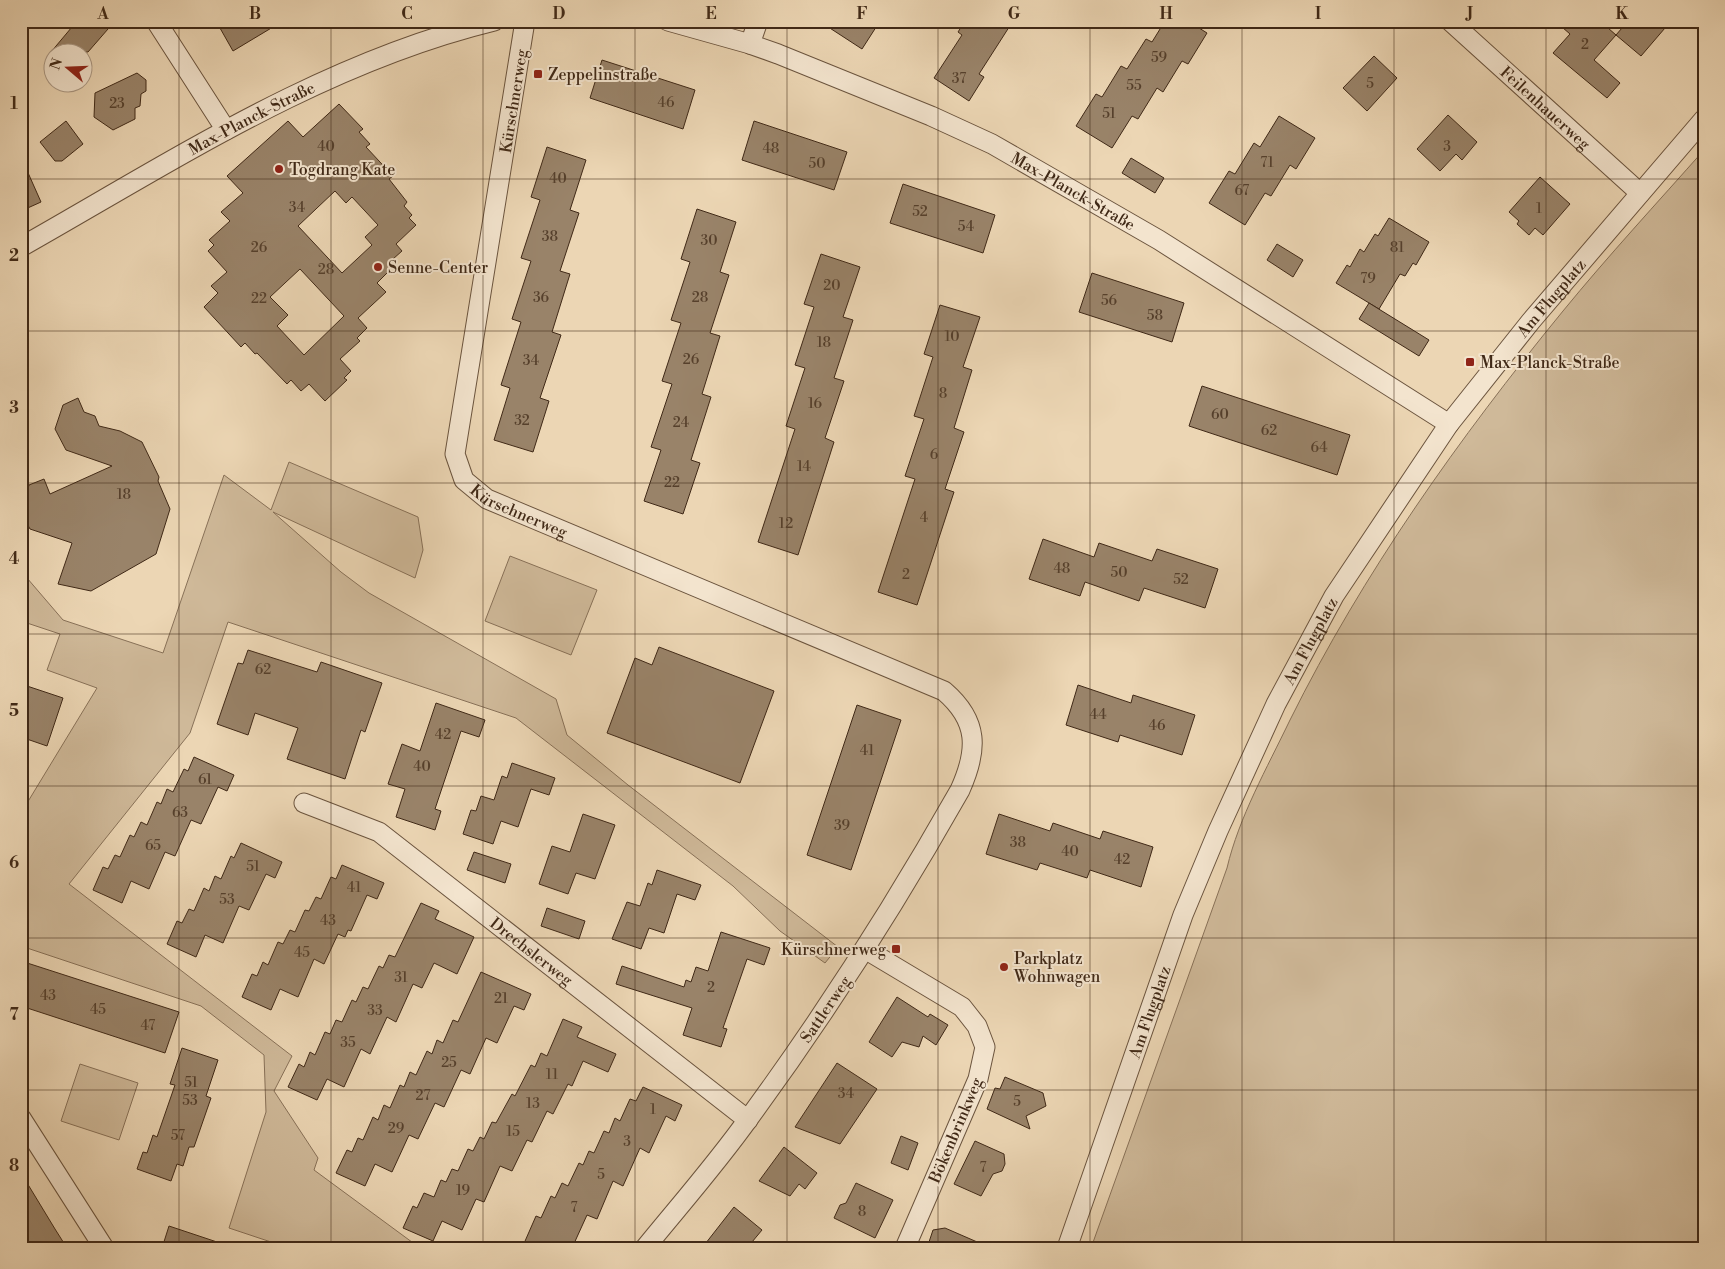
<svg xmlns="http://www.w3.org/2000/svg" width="1725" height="1269" font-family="'Libre Bodoni',serif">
  <rect width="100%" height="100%" fill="#ecd6b4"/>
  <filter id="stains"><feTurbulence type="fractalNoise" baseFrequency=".004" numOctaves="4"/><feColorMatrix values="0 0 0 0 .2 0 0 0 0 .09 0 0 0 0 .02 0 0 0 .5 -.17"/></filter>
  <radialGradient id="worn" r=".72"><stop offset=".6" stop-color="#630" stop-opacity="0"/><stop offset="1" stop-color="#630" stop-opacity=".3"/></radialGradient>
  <g fill="#cfb999" stroke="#887158">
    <path d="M 1704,150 L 1704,1248 L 1091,1248 L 1227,868 C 1239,817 1267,768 1290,720 C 1363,573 1459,438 1563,311 C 1608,256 1657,203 1704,150 Z"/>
    <path d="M 289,462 L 418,517 L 423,550 L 415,578 L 273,512 L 341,572 L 369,593 L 556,699 L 567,735 L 628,785 L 838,947 L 825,963 L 780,931 L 733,886 L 516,718 L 228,622 L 190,733 L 69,884 L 292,1056 L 274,1091 L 318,1158 L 314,1170 L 420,1248 L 289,1248 L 229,1228 L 266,1112 L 264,1055 L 201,1006 L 21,946 L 21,813 L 97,688 L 47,670 L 60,634 L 21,621 L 21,571 L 63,620 L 163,653 L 224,475 L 271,510 Z"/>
    <path d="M 510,556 L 597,590 L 571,655 L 485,621 Z"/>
    <path d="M 80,1064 L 138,1083 L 119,1140 L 61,1121 Z"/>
  </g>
  <g fill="#998369" stroke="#402917" fill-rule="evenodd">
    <path d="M 77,21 L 98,21 L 108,29 L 88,52 L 51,52 Z"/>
    <path d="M 216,21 L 283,21 L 233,51 Z"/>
    <path d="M 819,21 L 880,21 L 862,49 Z"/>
    <path d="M 965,21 L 1013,21 L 979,74 L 984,77 L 969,101 L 934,78 L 962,35 L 958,32 Z"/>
    <path d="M 1165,21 L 1188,21 L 1207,33 L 1188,64 L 1182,61 L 1163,92 L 1157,88 L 1138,119 L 1132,116 L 1112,148 L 1076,126 L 1096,94 L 1102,97 L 1121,66 L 1127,69 L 1146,39 L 1152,42 Z"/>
    <path d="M 1555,21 L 1600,21 L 1616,35 L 1594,60 L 1620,83 L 1607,98 L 1553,53 L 1570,34 Z"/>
    <path d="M 1628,21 L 1671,21 L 1641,56 L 1616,35 Z"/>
    <path d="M 1374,56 L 1397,78 L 1367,111 L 1343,88 Z"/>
    <path d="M 602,60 L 695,90 L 683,129 L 590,98 Z"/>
    <path d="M 137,73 L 146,80 L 146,91 L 141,94 L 140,106 L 135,108 L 135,119 L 113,130 L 94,117 L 95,93 Z"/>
    <path d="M 339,104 L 363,129 L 359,132 L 370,144 L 366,147 L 393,176 L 389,179 L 407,202 L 404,206 L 412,215 L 409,218 L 416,225 L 396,244 L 402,251 L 393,259 L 397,263 L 377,283 L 386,292 L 358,318 L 367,328 L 357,338 L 360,341 L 340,359 L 351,371 L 344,378 L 347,380 L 325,401 L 309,384 L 301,391 L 291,380 L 287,384 L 257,353 L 255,354 L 245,343 L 241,347 L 204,307 L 218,293 L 211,286 L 227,272 L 208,251 L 214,245 L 209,240 L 230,221 L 221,212 L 243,193 L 227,176 L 288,121 L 303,137 ZM 335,191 L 346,203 L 352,197 L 378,225 L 365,237 L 372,245 L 342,273 L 298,226 ZM 300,269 L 344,316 L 304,355 L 277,326 L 288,315 L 270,297 Z"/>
    <path d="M 1448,115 L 1477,142 L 1462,160 L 1456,154 L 1440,171 L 1417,149 Z"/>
    <path d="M 1279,116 L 1315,138 L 1296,169 L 1290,165 L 1271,196 L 1265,193 L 1245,225 L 1209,203 L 1229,171 L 1235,174 L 1254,143 L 1260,147 Z"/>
    <path d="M 66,121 L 83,144 L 62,161 L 55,161 L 40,142 Z"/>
    <path d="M 754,121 L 847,152 L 834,190 L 742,160 Z"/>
    <path d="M 547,147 L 586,160 L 570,210 L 579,213 L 560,271 L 570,274 L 552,332 L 561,335 L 540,398 L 549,401 L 533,452 L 494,440 L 510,388 L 501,385 L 521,322 L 512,319 L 531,261 L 521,258 L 540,200 L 531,197 Z"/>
    <path d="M 21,157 L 41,202 L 21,211 Z"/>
    <path d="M 1131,158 L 1164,178 L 1155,193 L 1122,173 Z"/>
    <path d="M 1540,177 L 1570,204 L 1543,235 L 1535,228 L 1529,235 L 1517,224 L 1519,221 L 1509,212 Z"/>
    <path d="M 903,184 L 995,215 L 983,253 L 890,223 Z"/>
    <path d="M 697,209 L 736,222 L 720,272 L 729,275 L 710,333 L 720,336 L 702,394 L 711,397 L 691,460 L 700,463 L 683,514 L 644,501 L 661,450 L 651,447 L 672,384 L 662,381 L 681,323 L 671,320 L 690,262 L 681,259 Z"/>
    <path d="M 1389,218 L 1429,242 L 1416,265 L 1413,263 L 1405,276 L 1400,274 L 1379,309 L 1336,283 L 1347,265 L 1350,267 L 1360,249 L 1364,252 L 1375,234 L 1378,236 Z"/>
    <path d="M 1277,244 L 1303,260 L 1293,277 L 1267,260 Z"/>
    <path d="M 821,254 L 860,267 L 843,317 L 853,320 L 834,378 L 844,381 L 825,438 L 834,442 L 798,555 L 758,542 L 795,429 L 786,426 L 805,368 L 795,365 L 814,307 L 804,304 Z"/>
    <path d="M 1092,273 L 1184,303 L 1172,342 L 1079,312 Z"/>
    <path d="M 1369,303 L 1429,340 L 1419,356 L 1359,319 Z"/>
    <path d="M 940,305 L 980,317 L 963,367 L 972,370 L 954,428 L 964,432 L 945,489 L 954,492 L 917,605 L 878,592 L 915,479 L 905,476 L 924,419 L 914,416 L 933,357 L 924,354 Z"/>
    <path d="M 1202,386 L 1350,435 L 1337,475 L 1189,426 Z"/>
    <path d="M 78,398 L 84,412 L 95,416 L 99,426 L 120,431 L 142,442 L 159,477 L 158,481 L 170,509 L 156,554 L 91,591 L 58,584 L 72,543 L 30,529 L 21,512 L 29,485 L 44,479 L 50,494 L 112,466 L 66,450 L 55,429 L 63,405 Z"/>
    <path d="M 1043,539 L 1094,557 L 1099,543 L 1152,561 L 1157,549 L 1218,569 L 1205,608 L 1144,588 L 1139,601 L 1085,582 L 1080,596 L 1029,579 Z"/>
    <path d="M 659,647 L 774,691 L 740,783 L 607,733 L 635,658 L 652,665 Z"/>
    <path d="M 248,650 L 317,672 L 321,662 L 382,683 L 365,732 L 361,730 L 345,779 L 287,759 L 298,728 L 255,713 L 248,735 L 217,724 L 238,663 L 243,664 Z"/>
    <path d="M 21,684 L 63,698 L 47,746 L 21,737 Z"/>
    <path d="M 1078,685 L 1131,703 L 1133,695 L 1195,715 L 1182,755 L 1120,735 L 1118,742 L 1066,725 Z"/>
    <path d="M 436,703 L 485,720 L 479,737 L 461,731 L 435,809 L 441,811 L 435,830 L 396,817 L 405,789 L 388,784 L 402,744 L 420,751 Z"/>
    <path d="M 857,705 L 901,720 L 851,870 L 807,855 Z"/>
    <path d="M 194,757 L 234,775 L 227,791 L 218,787 L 201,824 L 191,820 L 175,856 L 165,852 L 149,889 L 131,881 L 122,903 L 93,890 L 103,867 L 108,869 L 115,855 L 120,857 L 130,835 L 134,837 L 141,822 L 147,825 L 157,802 L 161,804 L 167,789 L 173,792 L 184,769 L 188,771 Z"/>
    <path d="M 512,763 L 555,778 L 549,795 L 531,789 L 518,827 L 501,821 L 493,844 L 463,834 L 471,810 L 476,811 L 481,796 L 494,800 L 502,776 L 507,778 Z"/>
    <path d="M 583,814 L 615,825 L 595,879 L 576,873 L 568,894 L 539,884 L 552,846 L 570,852 Z"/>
    <path d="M 999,814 L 1050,831 L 1053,823 L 1100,839 L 1103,831 L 1153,847 L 1141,887 L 1090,870 L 1087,878 L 1040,863 L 1037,870 L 986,854 Z"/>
    <path d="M 241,843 L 282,862 L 275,878 L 266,874 L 249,910 L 239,906 L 223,943 L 205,935 L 196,957 L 167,944 L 177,921 L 182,923 L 189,909 L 194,911 L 204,888 L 209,891 L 215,876 L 221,879 L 231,856 L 234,858 Z"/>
    <path d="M 474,852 L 511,864 L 505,883 L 467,870 Z"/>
    <path d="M 342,865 L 384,883 L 377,899 L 367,895 L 351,931 L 348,930 L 345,937 L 338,934 L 324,964 L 314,959 L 298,997 L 280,989 L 271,1010 L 242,997 L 252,974 L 257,976 L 263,962 L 268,965 L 278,942 L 283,944 L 290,930 L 295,932 L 305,910 L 309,911 L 316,897 L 321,899 L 331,877 L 336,879 Z"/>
    <path d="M 657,870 L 701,885 L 695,900 L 677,894 L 664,933 L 649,928 L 641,949 L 612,939 L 627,902 L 640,906 L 648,883 L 652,885 Z"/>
    <path d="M 421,903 L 439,911 L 435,919 L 474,937 L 457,974 L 434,963 L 422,988 L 413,984 L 396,1022 L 387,1017 L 370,1054 L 361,1049 L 344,1087 L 327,1079 L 317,1100 L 288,1087 L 299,1064 L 304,1067 L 310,1052 L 315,1055 L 325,1032 L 330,1034 L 336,1020 L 342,1022 L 352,1000 L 356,1002 L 363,987 L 368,989 L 379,966 L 383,968 L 389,955 L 395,957 Z"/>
    <path d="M 547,908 L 585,921 L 579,939 L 541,926 Z"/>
    <path d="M 721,932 L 770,948 L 764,965 L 747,959 L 723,1028 L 727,1029 L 721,1047 L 683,1035 L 692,1008 L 616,984 L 622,966 L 684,987 L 686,980 L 691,982 L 696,967 L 708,971 Z"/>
    <path d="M 21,961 L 179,1012 L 165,1053 L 21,1006 Z"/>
    <path d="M 481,972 L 531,994 L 524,1010 L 514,1006 L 497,1043 L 486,1038 L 470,1074 L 461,1070 L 444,1107 L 435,1103 L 418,1139 L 409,1135 L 392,1172 L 375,1164 L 365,1186 L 336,1173 L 347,1150 L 352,1152 L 358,1138 L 363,1140 L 373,1117 L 378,1120 L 384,1105 L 390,1108 L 400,1085 L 404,1087 L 410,1072 L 416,1075 L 427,1051 L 432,1054 L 437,1040 L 443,1043 L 453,1020 L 458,1022 Z"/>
    <path d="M 897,997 L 928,1017 L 930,1014 L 948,1025 L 936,1045 L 923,1036 L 919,1047 L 902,1042 L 892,1057 L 869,1042 Z"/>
    <path d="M 563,1019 L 582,1027 L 577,1037 L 616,1054 L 608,1072 L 583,1061 L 572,1086 L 568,1084 L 553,1114 L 547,1111 L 532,1142 L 527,1140 L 512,1171 L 500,1166 L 484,1202 L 476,1199 L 462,1230 L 442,1221 L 433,1241 L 403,1228 L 413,1206 L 417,1208 L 424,1193 L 434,1197 L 441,1180 L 446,1182 L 452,1169 L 458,1171 L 468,1149 L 473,1151 L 480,1137 L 484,1139 L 492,1122 L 496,1123 L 512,1094 L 515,1096 L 531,1065 L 535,1067 L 541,1053 L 547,1056 Z"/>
    <path d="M 182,1048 L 218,1060 L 206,1096 L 211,1098 L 194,1147 L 189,1147 L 183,1166 L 177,1164 L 171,1181 L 137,1169 L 143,1152 L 147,1153 L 153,1135 L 157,1137 L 175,1085 L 170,1084 Z"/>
    <path d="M 837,1063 L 877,1089 L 840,1144 L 795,1127 Z"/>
    <path d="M 1005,1077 L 1043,1093 L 1046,1106 L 1026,1116 L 1030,1129 L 987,1109 L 995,1088 L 1000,1089 Z"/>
    <path d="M 643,1087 L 682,1105 L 675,1121 L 666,1116 L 649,1153 L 640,1148 L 623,1186 L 613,1181 L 597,1219 L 587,1215 L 572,1248 L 522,1248 L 536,1216 L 541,1218 L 551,1196 L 555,1198 L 562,1183 L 568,1186 L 579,1163 L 583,1165 L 589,1151 L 594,1153 L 604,1131 L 609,1133 L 615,1118 L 620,1121 L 630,1099 L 636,1101 Z"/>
    <path d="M 901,1136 L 918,1143 L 908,1170 L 891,1163 Z"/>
    <path d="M 975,1141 L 1004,1154 L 1005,1164 L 1002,1171 L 993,1174 L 981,1196 L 954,1184 Z"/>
    <path d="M 784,1147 L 817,1173 L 805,1189 L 799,1184 L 790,1196 L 759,1181 Z"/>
    <path d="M 21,1173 L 55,1229 L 67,1248 L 21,1248 Z"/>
    <path d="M 856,1183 L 893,1200 L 875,1238 L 834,1218 L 840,1205 L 846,1203 Z"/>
    <path d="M 734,1207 L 762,1230 L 747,1248 L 702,1248 Z"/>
    <path d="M 169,1226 L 223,1244 L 223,1248 L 162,1248 Z"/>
    <path d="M 945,1228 L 991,1248 L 927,1248 L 933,1230 Z"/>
  </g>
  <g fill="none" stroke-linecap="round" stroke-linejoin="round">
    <defs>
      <g id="minor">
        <path d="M 156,21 L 226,130"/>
        <path id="s1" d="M 525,21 L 455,454 L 464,480 L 487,499 L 944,691 C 979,721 978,750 960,790 C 896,903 826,1013 749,1118 C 717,1163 680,1205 645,1248"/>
        <path id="s2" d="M 668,21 L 750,44 L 778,54 L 931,116 L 992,144 L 1159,240 L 1449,424"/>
        <path id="s3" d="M 1450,21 L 1640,193"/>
        <path d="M 750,44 L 758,21"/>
        <path id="s4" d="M 21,247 C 173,161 322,63 494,21"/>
        <path id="s5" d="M 304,803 L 379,832 L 748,1120"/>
        <path d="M 865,949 L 962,1007 L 977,1026 L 985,1047 L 978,1079 L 905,1248"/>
        <path d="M 21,1118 L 104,1248"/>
        <path id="s6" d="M 1067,1248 L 1183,915 L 1218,831 L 1276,704 L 1334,596 L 1449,424 L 1531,321 L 1704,119"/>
      </g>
    </defs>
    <use href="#minor" stroke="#6b543e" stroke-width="21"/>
    <use href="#minor" stroke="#f3e4ce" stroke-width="19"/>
  </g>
  <path fill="none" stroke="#402917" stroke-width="1" stroke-opacity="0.55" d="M 179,21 L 179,1248M 331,21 L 331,1248M 483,21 L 483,1248M 635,21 L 635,1248M 787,21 L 787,1248M 938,21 L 938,1248M 1090,21 L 1090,1248M 1242,21 L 1242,1248M 1394,21 L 1394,1248M 1546,21 L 1546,1248M 21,179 L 1704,179M 21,331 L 1704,331M 21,483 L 1704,483M 21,634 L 1704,634M 21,786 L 1704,786M 21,938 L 1704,938M 21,1090 L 1704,1090"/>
  <g fill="#8f2418" stroke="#f3e4ce" stroke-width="2">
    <rect x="533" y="69" width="10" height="10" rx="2.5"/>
    <circle cx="279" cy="169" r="5"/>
    <circle cx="378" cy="267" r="5"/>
    <rect x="1465" y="357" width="10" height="10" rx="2.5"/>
    <rect x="891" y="944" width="10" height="10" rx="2.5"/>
    <circle cx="1004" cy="967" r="5"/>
  </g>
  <g text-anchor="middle" stroke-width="4" stroke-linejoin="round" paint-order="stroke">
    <g font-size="14" fill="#56402c">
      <text x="1585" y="49">2</text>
      <text x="1159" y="62">59</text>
      <text x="959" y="83">37</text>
      <text x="1370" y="88">5</text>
      <text x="1134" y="90">55</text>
      <text x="666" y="107">46</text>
      <text x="117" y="108">23</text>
      <text x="1109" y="118">51</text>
      <text x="326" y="151">40</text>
      <text x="1447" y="151">3</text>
      <text x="771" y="153">48</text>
      <text x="1267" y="167">71</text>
      <text x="817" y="168">50</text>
      <text x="558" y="183">40</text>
      <text x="1242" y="195">67</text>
      <text x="297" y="212">34</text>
      <text x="1539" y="213">1</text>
      <text x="920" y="216">52</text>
      <text x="966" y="231">54</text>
      <text x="550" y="241">38</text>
      <text x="709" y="245">30</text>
      <text x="259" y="252">26</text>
      <text x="1397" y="252">81</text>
      <text x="326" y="274">28</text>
      <text x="1368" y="283">79</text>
      <text x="832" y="290">20</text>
      <text x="541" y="302">36</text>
      <text x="700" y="302">28</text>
      <text x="259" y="303">22</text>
      <text x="1109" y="305">56</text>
      <text x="1155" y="320">58</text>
      <text x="952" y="341">10</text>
      <text x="824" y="347">18</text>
      <text x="691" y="364">26</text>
      <text x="531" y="365">34</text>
      <text x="943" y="398">8</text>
      <text x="815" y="408">16</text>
      <text x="1220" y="419">60</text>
      <text x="522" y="425">32</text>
      <text x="681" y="427">24</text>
      <text x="1269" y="435">62</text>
      <text x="1319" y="452">64</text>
      <text x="934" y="459">6</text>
      <text x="804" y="471">14</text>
      <text x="672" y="487">22</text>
      <text x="124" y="499">18</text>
      <text x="924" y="522">4</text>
      <text x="786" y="528">12</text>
      <text x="1062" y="573">48</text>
      <text x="1119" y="577">50</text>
      <text x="906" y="579">2</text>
      <text x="1181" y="584">52</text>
      <text x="263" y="674">62</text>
      <text x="1098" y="719">44</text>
      <text x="1157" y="730">46</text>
      <text x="443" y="739">42</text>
      <text x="867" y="755">41</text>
      <text x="422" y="771">40</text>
      <text x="205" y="784">61</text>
      <text x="180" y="817">63</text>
      <text x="842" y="830">39</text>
      <text x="1018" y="847">38</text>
      <text x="153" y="850">65</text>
      <text x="1070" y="856">40</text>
      <text x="1122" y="864">42</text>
      <text x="253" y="871">51</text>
      <text x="354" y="892">41</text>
      <text x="227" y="904">53</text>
      <text x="328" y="925">43</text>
      <text x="302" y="957">45</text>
      <text x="401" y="982">31</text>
      <text x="711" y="992">2</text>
      <text x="48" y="1000">43</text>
      <text x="501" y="1003">21</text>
      <text x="98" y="1014">45</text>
      <text x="375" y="1015">33</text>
      <text x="148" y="1030">47</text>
      <text x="348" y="1047">35</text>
      <text x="449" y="1067">25</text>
      <text x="552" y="1079">11</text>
      <text x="191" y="1087">51</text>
      <text x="846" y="1098">34</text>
      <text x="423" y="1100">27</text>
      <text x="190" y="1105">53</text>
      <text x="1017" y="1106">5</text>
      <text x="533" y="1108">13</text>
      <text x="653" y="1114">1</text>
      <text x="396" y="1133">29</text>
      <text x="513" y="1136">15</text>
      <text x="178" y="1140">57</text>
      <text x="627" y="1146">3</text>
      <text x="983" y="1172">7</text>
      <text x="601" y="1179">5</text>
      <text x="463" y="1195">19</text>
      <text x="574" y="1212">7</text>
      <text x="862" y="1216">8</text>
    </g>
    <g font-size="16" fill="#402917" stroke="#f3e4ce" text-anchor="start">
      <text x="548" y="80">Zeppelinstraße</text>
      <text x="289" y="175">Togdrang Kate</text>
      <text x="388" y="273">Senne-Center</text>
      <text x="1480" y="368">Max-Planck-Straße</text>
      <text x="886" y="955" text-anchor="end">Kürschnerweg</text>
      <text x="1014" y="964">Parkplatz<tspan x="1014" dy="18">Wohnwagen</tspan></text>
    </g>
    <g font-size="16" fill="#402917" stroke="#f3e4ce">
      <text transform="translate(513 101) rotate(-81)" y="6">Kürschnerweg</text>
      <text dy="6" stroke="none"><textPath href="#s3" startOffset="129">Feilenhauerweg</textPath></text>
      <text dy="6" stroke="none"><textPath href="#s4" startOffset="264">Max-Planck-Straße</textPath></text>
      <text dy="6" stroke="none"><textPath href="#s2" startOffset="441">Max-Planck-Straße</textPath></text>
      <text dy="6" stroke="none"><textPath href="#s6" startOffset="1075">Am Flugplatz</textPath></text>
      <text dy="6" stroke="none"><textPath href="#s1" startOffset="530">Kürschnerweg</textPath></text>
      <text dy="6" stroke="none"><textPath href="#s6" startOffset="655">Am Flugplatz</textPath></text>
      <text dy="6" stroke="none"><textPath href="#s5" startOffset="274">Drechslerweg</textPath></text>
      <text transform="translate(825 1009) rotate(-56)" y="6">Sattlerweg</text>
      <text dy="6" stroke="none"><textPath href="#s6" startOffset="250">Am Flugplatz</textPath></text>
      <text transform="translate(955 1130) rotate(-67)" y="6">Bökenbrinkweg</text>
    </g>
  </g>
  <rect width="1725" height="1269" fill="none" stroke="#ecd6b4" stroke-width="55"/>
  <g transform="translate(68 68) rotate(289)"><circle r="24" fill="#f3e4ce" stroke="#ab9985"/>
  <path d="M0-4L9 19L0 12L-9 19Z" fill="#8f2418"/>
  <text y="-8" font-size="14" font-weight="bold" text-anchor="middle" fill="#402917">N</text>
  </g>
  <rect x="28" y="28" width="1670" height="1214" fill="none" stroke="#402917" stroke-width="2"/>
  <g font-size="16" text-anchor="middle" font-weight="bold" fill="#402917">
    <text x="103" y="19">A</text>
    <text x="255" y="19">B</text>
    <text x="407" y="19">C</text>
    <text x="559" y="19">D</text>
    <text x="711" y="19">E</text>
    <text x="862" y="19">F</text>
    <text x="1014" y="19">G</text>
    <text x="1166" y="19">H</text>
    <text x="1318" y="19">I</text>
    <text x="1470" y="19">J</text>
    <text x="1622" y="19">K</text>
    <text x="14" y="109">1</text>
    <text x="14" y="261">2</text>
    <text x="14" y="413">3</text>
    <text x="14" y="564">4</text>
    <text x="14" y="716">5</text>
    <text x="14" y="868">6</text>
    <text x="14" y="1020">7</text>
    <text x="14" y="1171">8</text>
  </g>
  <rect width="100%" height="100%" filter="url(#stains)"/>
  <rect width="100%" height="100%" fill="url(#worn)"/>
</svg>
